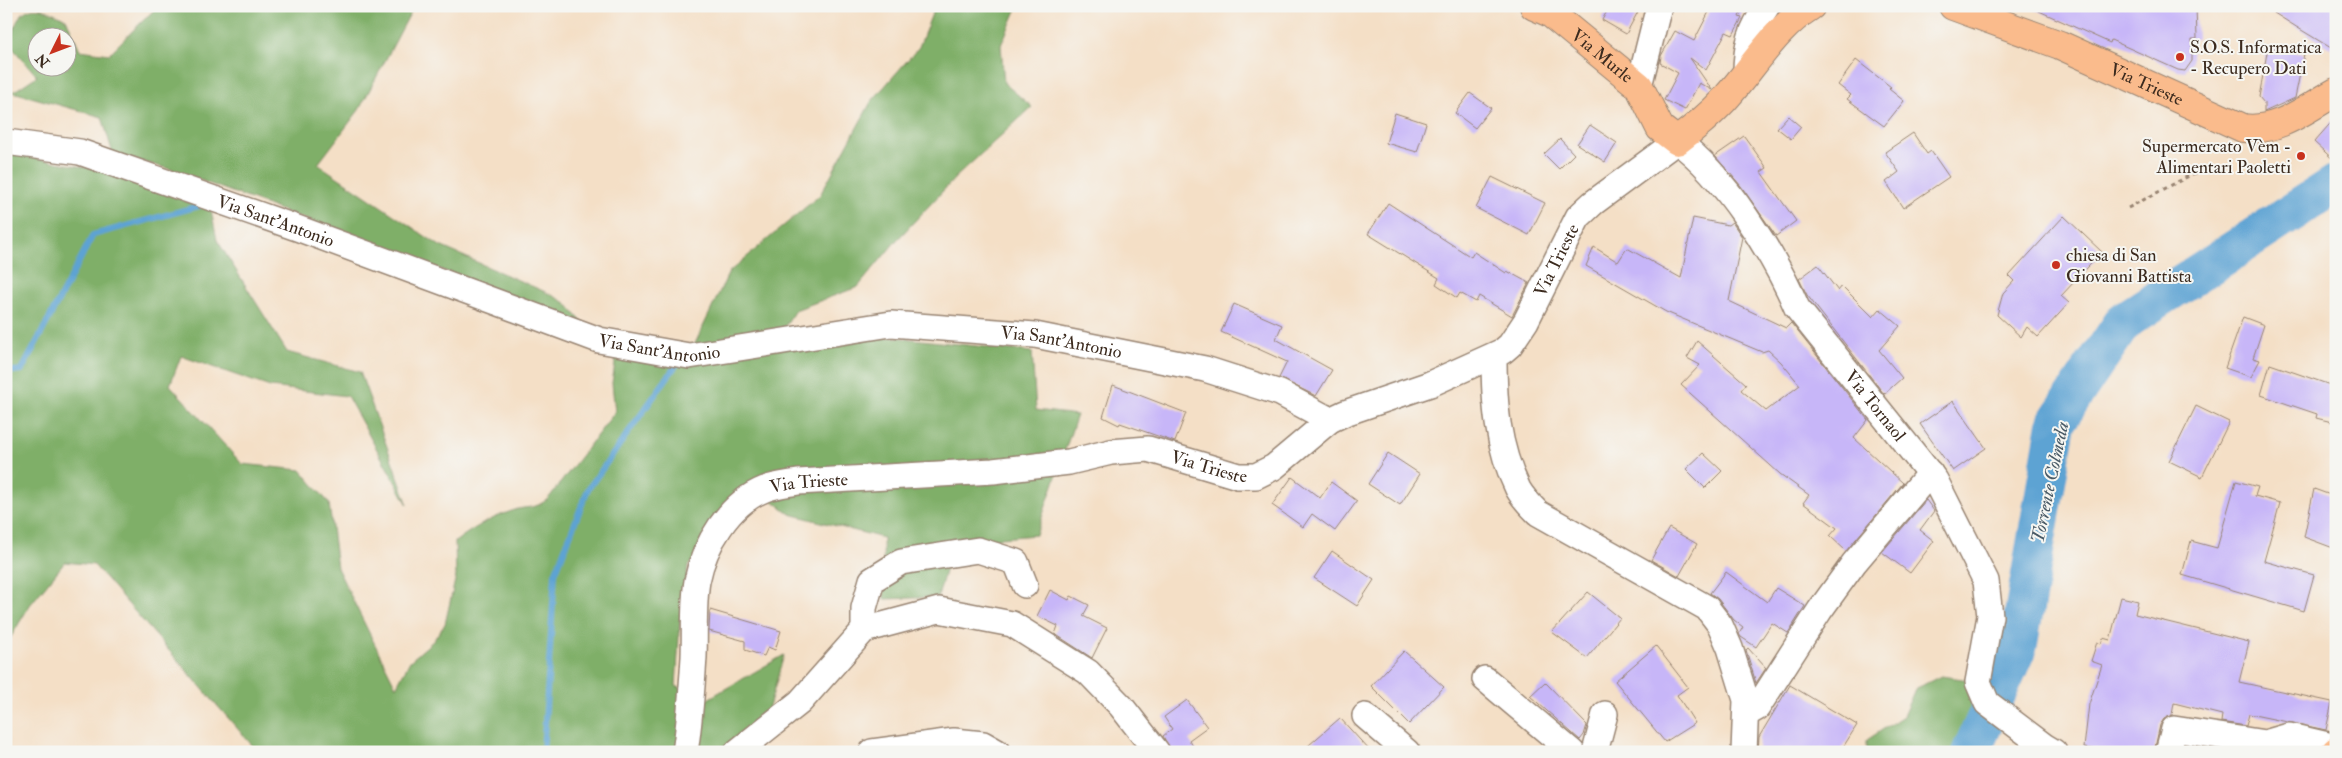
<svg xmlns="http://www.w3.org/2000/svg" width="2342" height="758" font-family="'IM FELL Double Pica',serif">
  <rect width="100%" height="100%" fill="#f6f6f2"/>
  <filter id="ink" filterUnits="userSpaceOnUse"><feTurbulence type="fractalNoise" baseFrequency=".02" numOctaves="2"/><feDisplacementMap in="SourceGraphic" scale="10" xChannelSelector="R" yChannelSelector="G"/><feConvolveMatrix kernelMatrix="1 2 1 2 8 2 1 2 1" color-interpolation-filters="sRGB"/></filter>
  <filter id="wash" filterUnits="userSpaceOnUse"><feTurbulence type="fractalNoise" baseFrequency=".0096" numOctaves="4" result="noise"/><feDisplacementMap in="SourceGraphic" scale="20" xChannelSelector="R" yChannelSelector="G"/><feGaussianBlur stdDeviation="1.12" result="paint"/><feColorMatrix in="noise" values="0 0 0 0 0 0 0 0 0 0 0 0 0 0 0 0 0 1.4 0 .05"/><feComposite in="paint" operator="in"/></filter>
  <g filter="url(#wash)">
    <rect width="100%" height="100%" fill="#f4dfc6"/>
    <g fill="#7faf68" stroke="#5d6c43" fill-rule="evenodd">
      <path d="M 158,6 L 414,6 L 359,110 L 318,164 L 440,246 L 550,294 L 566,303 L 582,322 L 170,169 L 113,154 L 102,117 L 13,92 L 37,76 L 10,45 C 18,4 32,1 66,19 L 80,50 L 109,54 ZM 38,38 L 68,38 L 68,68 L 38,68 Z"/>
      <path d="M 935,6 L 1018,6 L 1001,45 L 1004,83 L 1032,107 L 956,177 L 896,241 L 858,287 L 795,310 L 780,334 L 693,348 L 729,272 L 820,195 L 871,102 L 919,47 Z"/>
      <path d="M 6,153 L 95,169 L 211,210 L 217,240 L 287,352 L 360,372 L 408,505 L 347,396 L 270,387 L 181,356 L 170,385 L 242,464 L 301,470 L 329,503 L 337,568 L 396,687 L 410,661 L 433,641 L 445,624 L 456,576 L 455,542 C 474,527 495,516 518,509 C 533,506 534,509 548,499 L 615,412 L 612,383 L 617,351 L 781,349 L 893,337 L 1032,352 L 1036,410 L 1077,415 L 1036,535 L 953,542 L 938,597 L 884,599 L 883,538 L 790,514 L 758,489 L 688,566 L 680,621 L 676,686 L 706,700 L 784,655 L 756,752 L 258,752 L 94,565 L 65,562 L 30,605 L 6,645 Z"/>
      <path d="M 1941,676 L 1970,680 C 1968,699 1973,716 1989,729 L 1976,752 L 1867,752 L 1867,740 L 1903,716 L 1915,689 Z"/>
    </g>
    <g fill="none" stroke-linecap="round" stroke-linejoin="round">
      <g stroke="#5da3d3" stroke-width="6">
        <path d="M 6,372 L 22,370 L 93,235 L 199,206"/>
        <path d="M 543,752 L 555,574 L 588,489 L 677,364"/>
      </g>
      <path stroke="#5da3d3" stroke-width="39" d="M 1971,752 L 2018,646 L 2057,421 L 2124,321 L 2336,184"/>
    </g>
    <g id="blocks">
      <g fill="#c7b6f8">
        <path d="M 1610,6 L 1641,6 L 1626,34 L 1602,20 Z"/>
        <path d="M 1712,6 L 1744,6 L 1739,17 L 1742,18 L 1733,35 L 1726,32 L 1706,70 L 1690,58 L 1712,90 L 1699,83 L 1685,110 L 1664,100 L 1678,73 L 1660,63 L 1661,56 L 1675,31 L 1694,41 Z"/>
        <path d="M 2028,6 L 2196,6 L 2197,39 L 2192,39 L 2192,61 L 2185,71 L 2178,70 L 2111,40 L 2110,43 Z"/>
        <path d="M 2263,6 L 2336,6 L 2336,51 L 2298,28 Z"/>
        <path d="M 2268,47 L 2304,54 L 2295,98 L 2264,112 L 2264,103 L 2259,97 Z"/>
        <path d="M 1856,60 L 1891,87 L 1889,89 L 1904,101 L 1884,126 L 1847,99 L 1851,95 L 1838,85 Z"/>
        <path d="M 1470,93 L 1491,108 L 1475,128 L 1455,113 Z"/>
        <path d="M 1395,113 L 1426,123 L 1417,152 L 1386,143 Z"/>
        <path d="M 1788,116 L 1801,127 L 1791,139 L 1777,128 Z"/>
        <path d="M 2336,117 L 2336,162 L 2314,142 Z"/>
        <path d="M 1590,125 L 1617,143 L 1605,162 L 1577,144 Z"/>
        <path d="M 1913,133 L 1927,154 L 1931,151 L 1949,177 L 1903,208 L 1886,182 L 1899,172 L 1885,152 Z"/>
        <path d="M 1744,136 L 1767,168 L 1761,172 L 1796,221 L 1776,236 L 1741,186 L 1715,156 Z"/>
        <path d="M 1560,139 L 1574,154 L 1559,169 L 1544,154 Z"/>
        <path d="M 1492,177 L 1545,203 L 1529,235 L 1476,208 Z"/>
        <path d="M 1388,203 L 1471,257 L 1474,252 L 1506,273 L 1507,271 L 1529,283 L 1512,316 L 1479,296 L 1476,302 L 1460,293 L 1457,298 L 1436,284 L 1439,278 L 1368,234 Z"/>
        <path d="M 2064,216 L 2102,252 L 2061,296 L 2069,303 L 2038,337 L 2027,327 L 2021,337 L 1997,315 L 2003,293 L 2014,281 L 2009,276 Z"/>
        <path d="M 1693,218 L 1728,225 L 1732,222 L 1742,237 L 1729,301 L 1786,328 L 1791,323 L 1868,420 L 1854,438 L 1903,483 L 1846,551 L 1830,536 L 1837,528 L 1803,503 L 1809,495 L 1780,474 L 1681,385 L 1700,365 L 1687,358 L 1697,341 L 1746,384 L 1741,390 L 1766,411 L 1800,385 L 1781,362 L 1768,350 L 1762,352 L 1666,312 L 1586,266 L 1594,247 L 1618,262 L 1627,248 L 1681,278 Z"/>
        <path d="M 1818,265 L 1838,291 L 1842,286 L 1873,317 L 1880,309 L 1900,326 L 1879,350 L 1902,378 L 1884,394 L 1807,295 L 1799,279 Z"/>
        <path d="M 1234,304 L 1282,325 L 1276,339 L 1332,370 L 1316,396 L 1279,378 L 1287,362 L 1221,332 Z"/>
        <path d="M 2243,317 L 2264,325 L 2253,358 L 2260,360 L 2251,377 L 2225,368 Z"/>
        <path d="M 2270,364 L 2336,387 L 2336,423 L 2316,418 L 2317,414 L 2261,395 Z"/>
        <path d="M 1113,385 L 1186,413 L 1175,442 L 1120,423 L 1119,425 L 1103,417 Z"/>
        <path d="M 1953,401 L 1986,448 L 1953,471 L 1920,424 Z"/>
        <path d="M 2196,406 L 2229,422 L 2202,477 L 2169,461 Z"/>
        <path d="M 1388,453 L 1420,474 L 1400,505 L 1368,484 Z"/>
        <path d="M 1703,453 L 1722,471 L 1705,488 L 1686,469 Z"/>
        <path d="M 1292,477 L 1320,498 L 1331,482 L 1357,501 L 1335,531 L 1312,514 L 1303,527 L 1272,505 Z"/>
        <path d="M 2236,481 L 2258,487 L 2255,496 L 2280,503 L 2264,561 L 2314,575 L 2304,611 L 2182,575 L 2191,541 L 2217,548 Z"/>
        <path d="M 2314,489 L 2336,497 L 2336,549 L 2304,537 Z"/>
        <path d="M 1926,500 L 1934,511 L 1920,530 L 1934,541 L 1910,573 L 1882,552 Z"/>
        <path d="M 1669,528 L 1697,544 L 1679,576 L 1651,560 Z"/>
        <path d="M 1332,551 L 1374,580 L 1357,606 L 1314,578 Z"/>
        <path d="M 1726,572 L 1767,602 L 1776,588 L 1805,606 L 1788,633 L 1772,623 L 1756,647 L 1741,637 L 1739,634 L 1743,627 L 1734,620 L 1718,599 L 1710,593 Z"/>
        <path d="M 1050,590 L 1069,600 L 1071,596 L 1089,605 L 1083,616 L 1107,628 L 1092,658 L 1055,634 L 1058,626 L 1037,616 Z"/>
        <path d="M 1588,592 L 1620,618 L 1587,658 L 1552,632 Z"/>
        <path d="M 2121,597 L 2138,601 L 2135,614 L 2249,642 L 2239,682 L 2332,702 L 2326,730 L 2249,714 L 2246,726 L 2221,722 L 2222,715 L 2174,703 L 2172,715 L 2164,719 L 2160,725 L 2154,752 L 2113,752 L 2084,748 L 2089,704 L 2102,665 L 2091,661 L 2097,642 L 2101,644 L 2103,638 L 2110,640 Z"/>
        <path d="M 710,610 L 781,631 L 775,650 L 768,647 L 764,656 L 745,650 L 745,641 L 709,631 Z"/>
        <path d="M 1656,646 L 1688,687 L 1677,695 L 1695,723 L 1665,742 L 1615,681 Z"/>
        <path d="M 1748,648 L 1766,668 L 1756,683 L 1746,650 Z"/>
        <path d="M 1404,651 L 1444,687 L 1409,724 L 1371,686 Z"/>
        <path d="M 1545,682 L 1587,725 L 1584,735 L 1580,740 L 1530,696 Z"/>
        <path d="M 1790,685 L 1857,725 L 1840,752 L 1758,752 L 1759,737 Z"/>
        <path d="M 1187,700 L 1207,727 L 1189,740 L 1197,752 L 1171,752 L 1163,736 L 1172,729 L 1164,717 Z"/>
        <path d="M 1340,718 L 1371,752 L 1301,752 Z"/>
      </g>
    </g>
  </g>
  <g filter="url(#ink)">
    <use href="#blocks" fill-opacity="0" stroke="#988472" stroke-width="1"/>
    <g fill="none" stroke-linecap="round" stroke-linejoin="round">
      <defs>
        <g id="minor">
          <path d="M 1746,73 C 1746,44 1751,30 1767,6"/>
          <path d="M 1639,86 L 1659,6"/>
          <path id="s1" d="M 6,142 L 80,152 L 297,228 L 599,340 L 689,356 L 891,324 L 1035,335 L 1205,369 L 1280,393 L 1330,420"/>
          <path d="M 1494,356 C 1494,403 1497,446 1518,489 C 1523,498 1531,506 1538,513 L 1707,608 L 1720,625 L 1730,648 L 1746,700 L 1744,752"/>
          <path d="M 864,630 L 864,608 L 872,580 L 901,562 L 978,550 L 1016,562 L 1025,585"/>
          <path d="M 1485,679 L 1572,752"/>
          <path d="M 1746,714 L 1757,708 L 1820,610 L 1854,563 L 1930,473"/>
          <path d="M 1365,716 L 1407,752"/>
          <path id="s2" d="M 685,752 C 690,720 692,689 694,657 C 695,632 693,605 697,581 C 704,545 729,503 765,489 C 775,485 787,484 798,482 L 993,471 L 1069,462 L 1111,452 L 1148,449 L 1238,476 L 1256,476 L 1274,467 L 1330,420 L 1345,413 L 1430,384 L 1503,351 L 1510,345 L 1526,321 L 1578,217 L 1593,203 L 1677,141 C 1724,175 1774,254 1797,308 L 1935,480 L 1986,581 L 1990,616 L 1978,682 L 1987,703 L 2044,746 L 2054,752"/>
          <path d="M 737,752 L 800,702 L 864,630 L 939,610 L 1012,624 L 1088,672 L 1121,706 L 1157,752"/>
          <path d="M 872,752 L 954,741 L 983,744 L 997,752"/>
          <path d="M 1595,752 L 1605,714"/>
          <path d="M 2168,752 L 2174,729 L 2265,743 L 2289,736 L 2336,747"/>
        </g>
        <g id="major">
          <path id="s3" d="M 1534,6 L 1550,13 L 1639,86 L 1660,128 L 1677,141 C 1693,129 1709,116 1723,101 C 1752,70 1774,29 1811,6"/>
          <path id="s4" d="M 1953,6 L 2060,45 L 2243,128 C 2277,133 2307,108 2336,92"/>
          <path d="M 2335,752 L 2336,751"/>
        </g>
      </defs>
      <use href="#minor" stroke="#988472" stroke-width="28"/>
      <use href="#major" stroke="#988472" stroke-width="30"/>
      <path stroke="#988472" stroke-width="3" stroke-dasharray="4 4" stroke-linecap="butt" d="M 2128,208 L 2204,168"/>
      <use href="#minor" stroke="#fff" stroke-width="25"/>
      <use href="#major" stroke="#fabb8c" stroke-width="28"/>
    </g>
  </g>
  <g fill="#c8321e" stroke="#f6f6f2" stroke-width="2">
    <circle cx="2180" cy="57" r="5"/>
    <circle cx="2301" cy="156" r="5"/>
    <circle cx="2056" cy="265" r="5"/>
  </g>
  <g text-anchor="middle" stroke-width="4" stroke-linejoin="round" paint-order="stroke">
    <g font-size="18" fill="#3b2a1e" stroke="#f6f6f2" text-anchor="start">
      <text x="2190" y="53">S.O.S. Informatica<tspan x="2190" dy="21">- Recupero Dati</tspan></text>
      <text x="2291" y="152" text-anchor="end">Supermercato Vèm -<tspan x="2291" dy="21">Alimentari Paoletti</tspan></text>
      <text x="2066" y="261">chiesa di San<tspan x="2066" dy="21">Giovanni Battista</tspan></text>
    </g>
    <g font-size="18" fill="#3b2a1e" stroke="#f6f6f2">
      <text dy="6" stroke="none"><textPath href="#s3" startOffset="85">Via Murle</textPath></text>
      <text dy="6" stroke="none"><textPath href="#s4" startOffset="209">Via Trieste</textPath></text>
      <text dy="6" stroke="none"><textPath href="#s1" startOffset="282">Via Sant'Antonio</textPath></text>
      <text dy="6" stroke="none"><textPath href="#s2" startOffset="1174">Via Trieste</textPath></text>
      <text dy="6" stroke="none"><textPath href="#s1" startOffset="688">Via Sant'Antonio</textPath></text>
      <text dy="6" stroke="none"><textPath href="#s1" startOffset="1094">Via Sant'Antonio</textPath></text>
      <text dy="6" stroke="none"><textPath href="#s2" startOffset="1680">Via Tornaol</textPath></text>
      <text dy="6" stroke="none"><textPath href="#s2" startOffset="740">Via Trieste</textPath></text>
      <text dy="6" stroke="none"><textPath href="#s2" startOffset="335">Via Trieste</textPath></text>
    </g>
    <g font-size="19" font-style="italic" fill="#495a66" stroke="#f6f6f2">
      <text transform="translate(2049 482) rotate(-78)" y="7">Torrente Colmeda</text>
    </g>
  </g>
  <rect width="2342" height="758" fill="none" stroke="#f6f6f2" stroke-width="25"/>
  <g transform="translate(52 52) rotate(228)"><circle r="24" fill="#f6f6f2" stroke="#aba49d"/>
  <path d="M0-4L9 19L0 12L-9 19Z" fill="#c8321e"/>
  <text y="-8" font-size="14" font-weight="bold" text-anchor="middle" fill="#3b2a1e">N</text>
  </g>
</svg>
